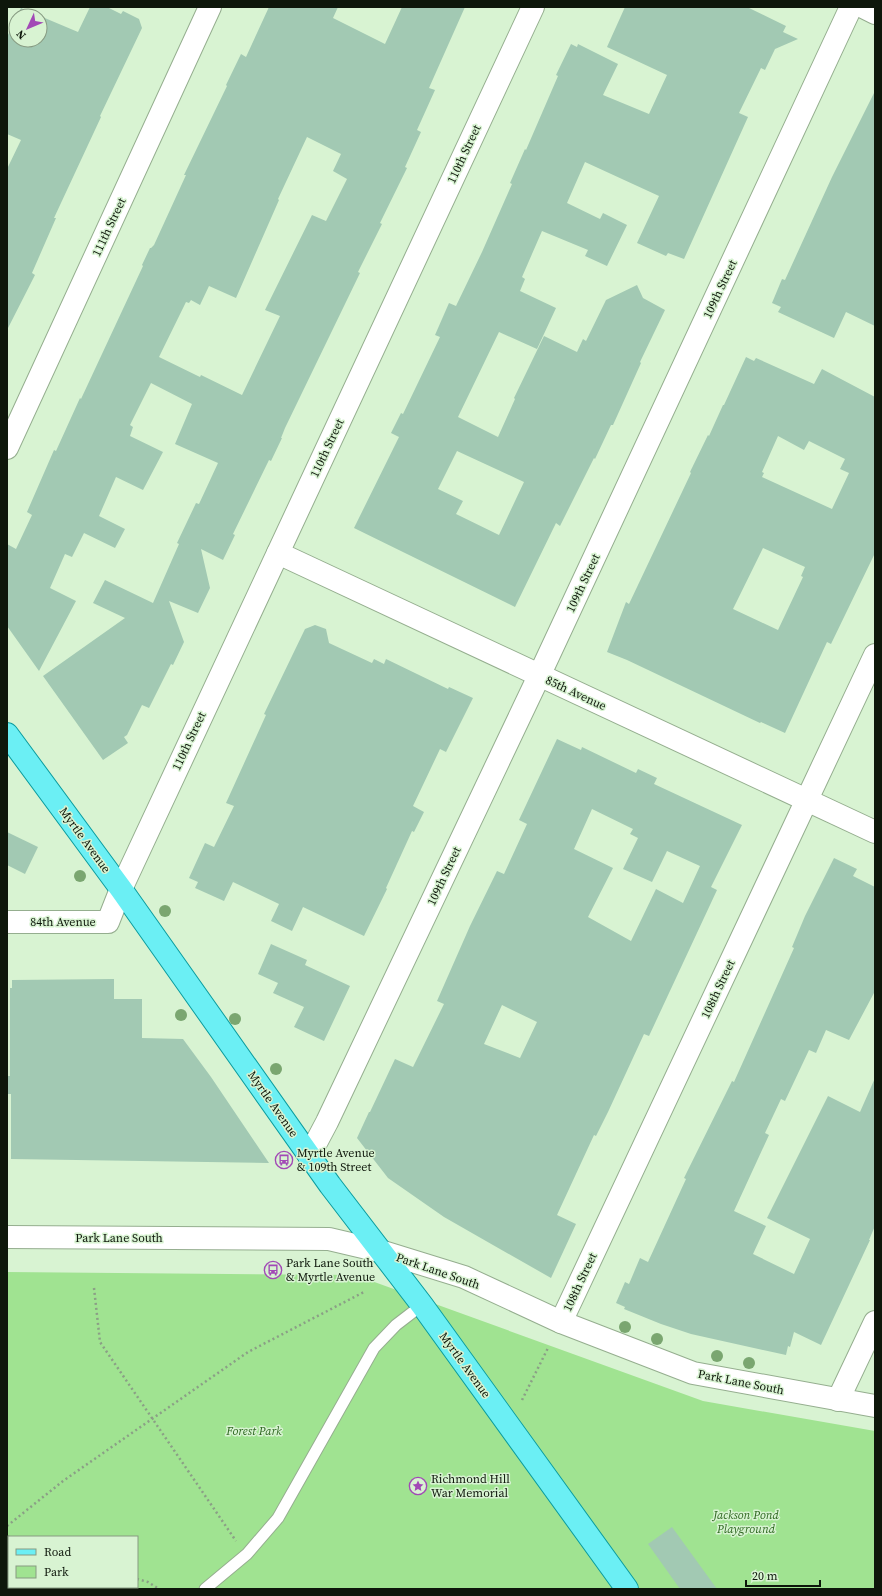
<svg xmlns="http://www.w3.org/2000/svg" width="882" height="1596" font-family="'Source Serif 4',serif">
  <rect width="100%" height="100%" fill="#d8f3d2"/>
  <path fill="#a0e391" fill-rule="evenodd" d="M 7,1272 L 355,1275 L 703,1401 L 875,1431 L 875,1589 L 7,1589 ZM 9,1537 L 137,1537 L 137,1587 L 9,1587 Z"/>
  <g fill="#a2c9b3" fill-rule="evenodd">
    <path d="M 90,7 L 107,7 L 121,14 L 123,11 L 139,19 L 142,28 L 100,116 L 101,117 L 54,218 L 56,218 L 32,273 L 35,275 L 7,330 L 7,169 L 21,140 L 7,134 L 7,37 L 16,18 L 16,40 L 40,40 L 40,16 L 78,32 Z"/>
    <path d="M 269,7 L 338,7 L 333,18 L 385,44 L 402,7 L 465,7 L 429,88 L 435,90 L 417,130 L 421,132 L 405,167 L 407,168 L 380,223 L 382,224 L 358,272 L 360,273 L 285,428 L 281,438 L 282,438 L 271,461 L 269,460 L 233,534 L 235,535 L 223,560 L 201,549 L 210,588 L 198,613 L 169,601 L 184,642 L 173,665 L 171,664 L 149,708 L 142,705 L 127,735 L 124,737 L 128,743 L 103,760 L 43,676 L 125,618 L 93,603 L 105,580 L 153,603 L 179,544 L 177,543 L 196,503 L 199,504 L 218,463 L 175,444 L 192,404 L 151,383 L 130,425 L 133,427 L 130,436 L 163,452 L 143,490 L 116,477 L 99,516 L 125,529 L 115,548 L 84,533 L 72,557 L 65,554 L 50,588 L 76,601 L 39,671 L 7,626 L 7,544 L 16,549 L 32,515 L 27,512 L 54,450 L 56,451 L 80,398 L 81,399 L 143,266 L 142,265 L 150,248 L 151,248 L 154,245 L 186,175 L 184,175 L 227,86 L 226,85 L 241,54 L 246,57 ZM 307,137 L 341,154 L 333,171 L 347,179 L 326,221 L 312,215 L 265,310 L 280,316 L 242,395 L 201,375 L 200,377 L 159,357 L 186,302 L 189,303 L 191,300 L 200,305 L 209,286 L 236,298 L 279,200 L 278,199 Z"/>
    <path d="M 625,7 L 747,7 L 786,26 L 783,32 L 798,39 L 775,49 L 765,70 L 761,68 L 739,113 L 748,117 L 684,259 L 668,253 L 666,256 L 637,243 L 659,196 L 585,162 L 567,203 L 600,219 L 603,213 L 627,225 L 607,266 L 585,256 L 588,250 L 542,231 L 522,277 L 525,279 L 520,291 L 556,308 L 537,349 L 499,332 L 458,417 L 498,437 L 515,399 L 514,398 L 544,336 L 577,352 L 583,339 L 586,341 L 606,300 L 637,285 L 643,298 L 665,310 L 640,362 L 641,363 L 613,425 L 611,425 L 595,459 L 594,458 L 560,526 L 556,523 L 515,607 L 354,528 L 399,437 L 391,433 L 401,413 L 403,414 L 440,337 L 435,335 L 449,303 L 456,306 L 482,252 L 512,184 L 510,183 L 525,149 L 526,150 L 558,76 L 556,75 L 571,44 L 577,47 L 578,44 L 618,64 L 603,95 L 649,114 L 667,75 L 607,47 ZM 457,451 L 524,482 L 499,535 L 456,514 L 463,501 L 438,489 Z"/>
    <path d="M 21,8 L 39,16 L 40,16 L 17,16 Z"/>
    <path d="M 875,91 L 875,326 L 846,312 L 834,338 L 778,312 L 781,307 L 772,303 L 782,279 L 785,280 L 832,177 Z"/>
    <path d="M 746,357 L 754,361 L 756,358 L 814,384 L 822,369 L 875,397 L 875,553 L 831,644 L 827,642 L 785,733 L 761,722 L 760,723 L 627,660 L 607,652 L 626,602 L 629,604 L 691,473 L 690,472 L 708,435 L 709,436 L 723,405 L 724,405 ZM 778,436 L 804,450 L 809,441 L 845,459 L 840,469 L 849,473 L 832,509 L 762,477 L 764,473 L 762,472 ZM 763,548 L 805,567 L 801,576 L 803,577 L 778,630 L 733,609 Z"/>
    <path d="M 315,625 L 326,629 L 329,643 L 372,663 L 374,659 L 384,664 L 386,659 L 448,689 L 449,687 L 473,698 L 446,752 L 440,749 L 413,806 L 424,812 L 414,832 L 412,831 L 386,888 L 387,889 L 364,936 L 303,907 L 292,931 L 271,921 L 279,904 L 233,882 L 224,901 L 195,888 L 198,882 L 189,878 L 205,843 L 214,847 L 234,806 L 226,803 L 266,715 L 264,714 L 305,629 Z"/>
    <path d="M 557,739 L 581,750 L 582,747 L 636,773 L 638,769 L 657,778 L 654,784 L 742,825 L 711,887 L 717,890 L 649,1036 L 644,1034 L 608,1112 L 596,1136 L 594,1135 L 557,1215 L 576,1224 L 551,1278 L 444,1217 L 388,1178 L 357,1138 L 369,1112 L 370,1112 L 395,1059 L 413,1067 L 444,1004 L 437,1001 L 470,926 L 497,871 L 504,874 L 527,824 L 519,820 ZM 592,809 L 633,829 L 630,834 L 638,838 L 623,869 L 652,882 L 667,851 L 700,866 L 683,903 L 656,889 L 631,941 L 588,917 L 613,868 L 574,849 ZM 502,1005 L 537,1022 L 520,1058 L 484,1044 Z"/>
    <path d="M 7,832 L 38,847 L 25,874 L 7,865 Z"/>
    <path d="M 834,858 L 857,869 L 853,876 L 875,887 L 875,991 L 849,1040 L 826,1030 L 816,1053 L 809,1050 L 785,1101 L 781,1099 L 765,1133 L 769,1135 L 734,1211 L 766,1226 L 753,1254 L 794,1274 L 810,1239 L 767,1218 L 828,1096 L 860,1112 L 875,1078 L 875,1226 L 869,1240 L 870,1240 L 821,1345 L 794,1332 L 790,1347 L 788,1346 L 786,1355 L 691,1334 L 661,1324 L 624,1309 L 625,1307 L 616,1303 L 625,1282 L 629,1284 L 640,1258 L 648,1262 L 686,1179 L 684,1178 L 732,1081 L 734,1082 L 794,948 L 792,947 L 805,916 Z"/>
    <path d="M 271,944 L 307,960 L 305,965 L 350,986 L 324,1041 L 294,1027 L 304,1007 L 273,993 L 278,983 L 258,974 Z"/>
    <path d="M 114,979 L 114,999 L 142,999 L 142,1038 L 183,1039 L 211,1077 L 269,1163 L 11,1159 L 11,1094 L 7,1094 L 7,1076 L 10,1076 L 10,988 L 12,988 L 12,980 Z"/>
    <path d="M 672,1527 L 717,1589 L 680,1589 L 648,1544 Z"/>
  </g>
  <g fill="none" stroke-linecap="round" stroke-linejoin="round">
    <defs>
      <path id="lane" d="M 205,1589 L 247,1554 L 278,1518 L 374,1348 L 396,1325 L 422,1305"/>
      <g id="street">
        <path d="M 863,7 L 875,13"/>
        <path d="M 7,448 L 210,7"/>
        <path d="M 278,553 L 875,832"/>
        <path d="M 7,922 L 108,922 L 121,889 L 533,7"/>
        <path d="M 309,1156 L 327,1122 L 539,676 L 851,7"/>
        <path d="M 7,1237 L 329,1239 L 380,1251 L 464,1277 L 561,1322 L 693,1373 L 875,1406"/>
        <path d="M 561,1322 L 875,655"/>
        <path d="M 838,1400 L 875,1322"/>
      </g>
      <path id="primary" d="M 7,734 L 121,889 L 330,1185 L 422,1305 L 627,1589"/>
    </defs>
    <use href="#lane" stroke="#95ae8f" stroke-width="13"/>
    <use href="#street" stroke="#95ae8f" stroke-width="24"/>
    <use href="#primary" stroke="#0b9c9e" stroke-width="24"/>
    <g stroke="#8b9f86" stroke-width="2.5" stroke-dasharray="2 3" stroke-linecap="butt">
      <path d="M 94,1288 L 100,1342 L 236,1541"/>
      <path d="M 522,1400 L 548,1348"/>
      <path d="M 7,1526 L 63,1481 L 248,1352 L 364,1292"/>
      <path d="M 7,1536 L 10,1537"/>
      <path d="M 137,1579 L 148,1582 L 159,1589"/>
    </g>
    <use href="#lane" stroke="#fff" stroke-width="11"/>
    <use href="#street" stroke="#fff" stroke-width="22"/>
    <use href="#primary" stroke="#6beff4" stroke-width="22"/>
  </g>
  <g fill="#7aa670">
    <circle cx="80" cy="876" r="6"/>
    <circle cx="165" cy="911" r="6"/>
    <circle cx="181" cy="1015" r="6"/>
    <circle cx="235" cy="1019" r="6"/>
    <circle cx="276" cy="1069" r="6"/>
    <circle cx="625" cy="1327" r="6"/>
    <circle cx="657" cy="1339" r="6"/>
    <circle cx="717" cy="1356" r="6"/>
    <circle cx="749" cy="1363" r="6"/>
  </g>
  <defs>
    <symbol id="bus-ring" viewBox="-11 -11 22 22"><circle r="9.5" fill="#d8f3d2" stroke="#a249b6" stroke-width="1.5"/><path d="M-5-6H5V4H4V6H2V4H-2V6H-4V4H-5ZM-3.5-4V0h7V-4ZM-3.5 1.2v1.5H-2V1.2ZM2 1.2v1.5H3.5V1.2Z" fill="#a249b6"/></symbol>
    <symbol id="sight-ring" viewBox="-11 -11 22 22"><circle r="9.5" fill="#d8f3d2" stroke="#a249b6" stroke-width="1.5"/><path d="M0-6L1.8-2.2L6-1.7L2.9 1.2L3.7 5.4L0 3.3L-3.7 5.4L-2.9 1.2L-6-1.7L-1.8-2.2Z" fill="#a249b6"/></symbol>
  </defs>
  <g fill-rule="evenodd">
    <use href="#bus-ring" x="274" y="1150" width="20" height="20"/>
    <use href="#bus-ring" x="263" y="1260" width="20" height="20"/>
    <use href="#sight-ring" x="408" y="1476" width="20" height="20"/>
  </g>
  <g text-anchor="middle" stroke-width="3" stroke-linejoin="round" paint-order="stroke">
    <g font-size="12" fill="#0e170b" stroke="#d8f3d2">
      <text transform="translate(464 154) rotate(-65)" y="4">110th Street</text>
      <text transform="translate(109 227) rotate(-65)" y="4">111th Street</text>
      <text transform="translate(720 289) rotate(-65)" y="4">109th Street</text>
      <text transform="translate(327 448) rotate(-65)" y="4">110th Street</text>
      <text transform="translate(583 583) rotate(-65)" y="4">109th Street</text>
      <text transform="translate(576 693) rotate(25)" y="4">85th Avenue</text>
      <text transform="translate(189 741) rotate(-65)" y="4">110th Street</text>
      <text transform="translate(85 840) rotate(54)" y="4">Myrtle Avenue</text>
      <text transform="translate(444 876) rotate(-65)" y="4">109th Street</text>
      <text x="63" y="926">84th Avenue</text>
      <text transform="translate(718 989) rotate(-65)" y="4">108th Street</text>
      <text transform="translate(273 1104) rotate(55)" y="4">Myrtle Avenue</text>
      <text x="119" y="1242">Park Lane South</text>
      <text transform="translate(438 1271) rotate(19)" y="4">Park Lane South</text>
      <text transform="translate(580 1282) rotate(-65)" y="4">108th Street</text>
      <text transform="translate(465 1365) rotate(54)" y="4">Myrtle Avenue</text>
      <text transform="translate(741 1382) rotate(11)" y="4">Park Lane South</text>
    </g>
    <g font-size="12" fill="#0e170b" stroke="#d8f3d2" text-anchor="start">
      <text x="297" y="1157">Myrtle Avenue<tspan x="297" dy="14">&amp; 109th Street</tspan></text>
      <text x="286" y="1267">Park Lane South<tspan x="286" dy="14">&amp; Myrtle Avenue</tspan></text>
      <text x="431" y="1483">Richmond Hill<tspan x="431" dy="14">War Memorial</tspan></text>
    </g>
    <g font-size="12" font-style="italic" fill="#2e6720" stroke="#d8f3d2">
      <text x="254" y="1435">Forest Park</text>
      <text x="746" y="1519">Jackson Pond<tspan x="746" dy="14">Playground</tspan></text>
    </g>
  </g>
  <rect width="882" height="1596" fill="none" stroke="#0e170b" stroke-width="16"/>
  <rect x="8" y="1536" width="130" height="52" fill="#d8f3d2" stroke="#879b82"/>
  <rect x="16" y="1549" width="20" height="6" fill="#6beff4" stroke="#879b82"/>
  <text x="44" y="1556" font-size="12" fill="#0e170b">Road</text>
  <rect x="16" y="1566" width="20" height="12" fill="#a0e391" stroke="#879b82"/>
  <text x="44" y="1576" font-size="12" fill="#0e170b">Park</text>
  <g transform="translate(28 28) rotate(226)"><circle r="19" fill="#d8f3d2" stroke="#879b82"/>
  <path d="M0-3L7 15L0 10L-7 15Z" fill="#a249b6"/>
  <text y="-6" font-size="11" font-weight="bold" text-anchor="middle" fill="#0e170b">N</text>
  </g>
  <path d="M746 1580v6h74v-6" fill="none" stroke="#0e170b" stroke-width="2"/>
  <text x="752" y="1580" font-size="12" fill="#0e170b" stroke="#d8f3d2" stroke-width="3" paint-order="stroke">20 m</text>
</svg>
